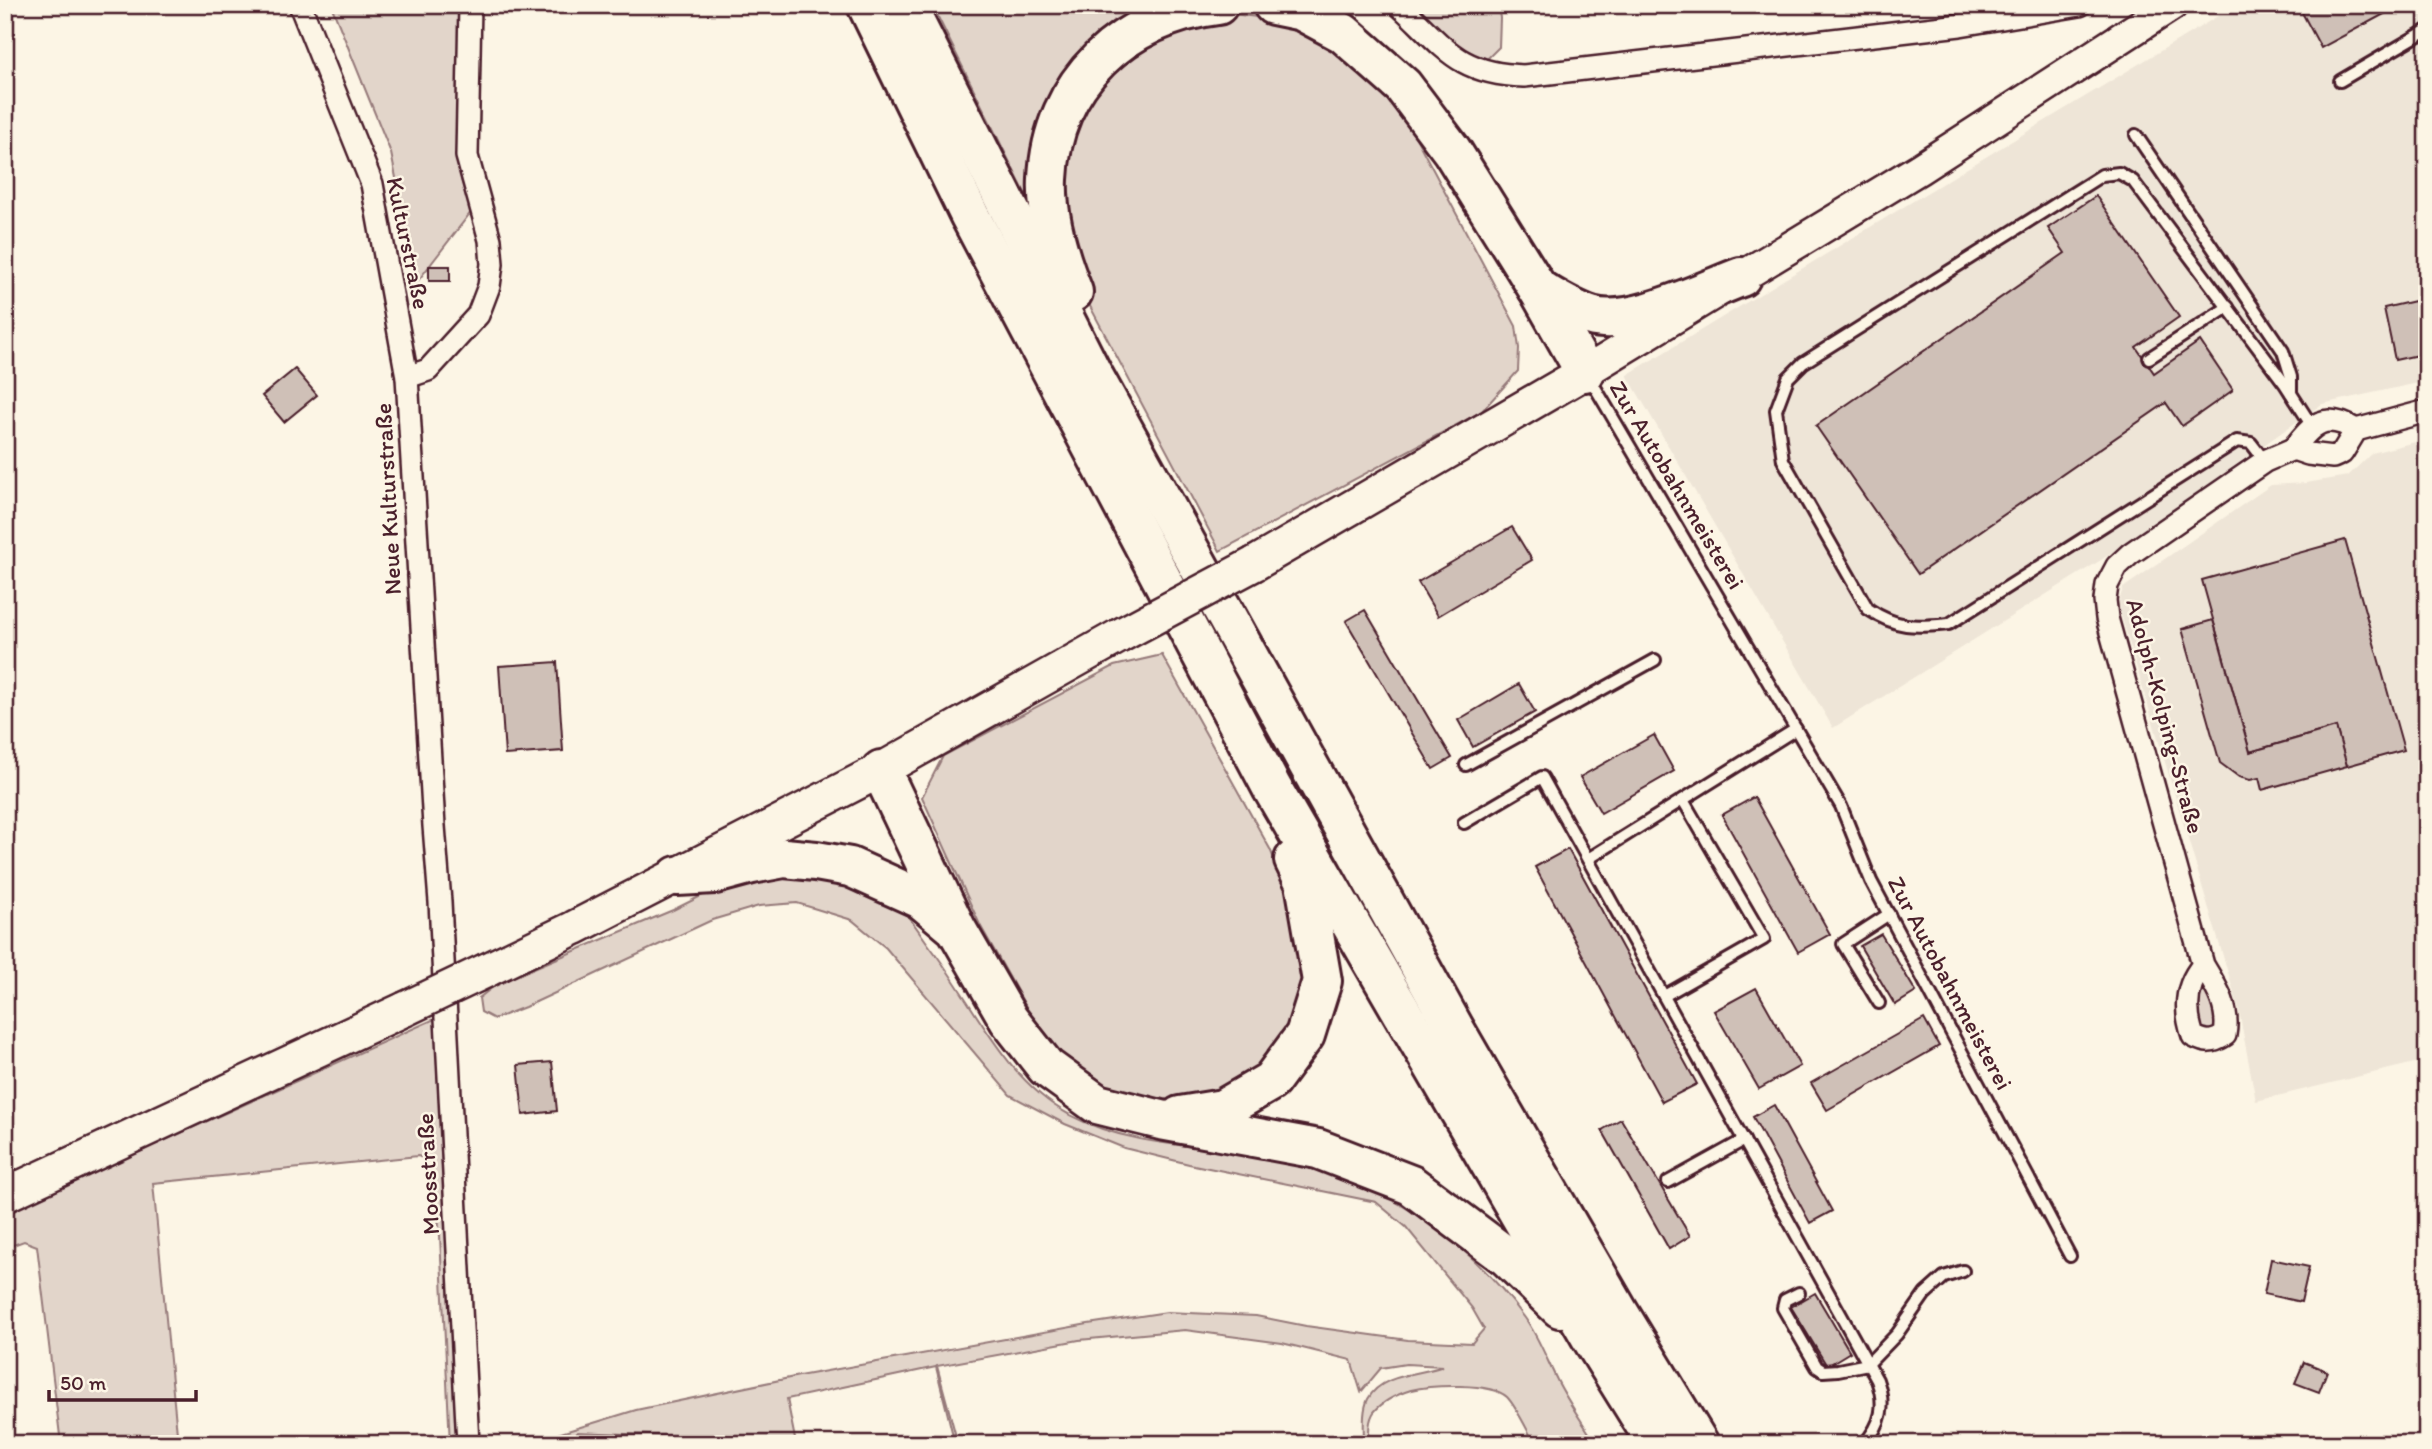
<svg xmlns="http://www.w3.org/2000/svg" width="2432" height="1449" font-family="Itim,sans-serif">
  <rect width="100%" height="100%" fill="#fcf5e5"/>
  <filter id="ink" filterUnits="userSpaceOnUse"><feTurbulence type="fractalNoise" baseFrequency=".0143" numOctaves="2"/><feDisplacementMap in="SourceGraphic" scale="14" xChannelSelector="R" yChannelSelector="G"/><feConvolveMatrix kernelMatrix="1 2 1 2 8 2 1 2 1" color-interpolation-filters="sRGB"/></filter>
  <g filter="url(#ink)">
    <g fill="#eee5d7">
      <path d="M 2236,5 L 2427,5 L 2427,381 L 2322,404 L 2101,560 L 1833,728 L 1627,375 Z"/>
      <path d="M 2427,439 L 2427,1060 L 2256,1101 L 2238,1006 L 2118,605 L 2123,588 L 2271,485 L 2306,483 L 2348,476 L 2372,453 Z"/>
    </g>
    <g fill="#e2d5ca" stroke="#967a7a" stroke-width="2">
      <path d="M 331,5 L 462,5 L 461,179 L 471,212 L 417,282 L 391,153 Z"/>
      <path d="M 932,5 L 1159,5 L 1139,11 L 1034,198 L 1028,199 Z"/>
      <path d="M 1421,5 L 1498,5 L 1500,18 L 1499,47 L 1486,60 L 1468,55 L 1420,11 Z"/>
      <path d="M 1232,14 L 1274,19 L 1326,38 L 1381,90 L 1414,134 L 1516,326 L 1519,348 L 1518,371 L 1481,412 L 1220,551 L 1075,278 L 1055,179 L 1103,67 L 1132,41 Z"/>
      <path d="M 1162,655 L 1270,849 L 1297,916 L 1304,966 L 1298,1006 L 1276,1049 L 1251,1075 L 1219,1093 L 1187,1103 L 1155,1103 L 1120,1094 L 1077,1069 L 1039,1030 L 980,925 L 922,797 L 943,756 L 1114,666 Z"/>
      <path d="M 768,874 C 793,877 819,878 843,883 C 857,886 883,899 897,907 C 910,915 921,935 931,948 C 975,1005 1004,1079 1070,1115 C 1130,1147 1198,1145 1263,1155 C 1367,1170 1463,1233 1525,1318 C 1538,1336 1547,1360 1557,1380 C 1568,1402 1583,1423 1596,1444 L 1535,1444 C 1528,1432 1516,1406 1507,1397 C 1491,1382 1431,1385 1411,1390 C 1398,1394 1383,1401 1374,1412 C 1368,1421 1369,1433 1369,1444 L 1364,1444 C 1364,1430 1362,1411 1368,1399 C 1382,1373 1420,1375 1443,1366 L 1406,1364 L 1381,1368 L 1361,1392 L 1351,1360 L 1282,1343 L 1185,1330 L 1079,1340 L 937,1366 L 958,1444 L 955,1444 L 936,1367 L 787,1399 L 796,1444 L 674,1444 L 673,1436 L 578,1432 L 569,1444 L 525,1444 L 636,1410 L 799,1376 L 1088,1324 L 1167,1312 L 1256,1316 L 1306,1326 L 1408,1340 L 1472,1343 L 1484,1329 L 1472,1308 L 1406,1227 L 1376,1202 L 1189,1164 L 1124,1148 L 1065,1124 L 1010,1095 L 886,948 L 852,920 L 797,903 L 759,906 L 712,920 L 525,1007 L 494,1019 L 481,1012 L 479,998 L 498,983 L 673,910 L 725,884 Z"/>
      <path d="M 2201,991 L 2208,994 L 2216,1022 L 2215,1028 L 2210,1031 L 2201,1030 C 2198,1019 2194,1000 2201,991 Z"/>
      <path d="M 439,1017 L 446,1127 L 440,1128 L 458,1444 L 450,1444 L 440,1236 L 432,1162 L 418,1156 L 153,1183 L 178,1444 L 61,1444 L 37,1246 L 24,1241 L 5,1248 L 5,1212 Z"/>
    </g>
    <g fill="#cfc0b7" stroke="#4a1f2b" stroke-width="2">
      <path d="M 2298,5 L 2401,5 L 2321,48 Z"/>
      <path d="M 2096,196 L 2179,317 L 2136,347 L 2154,373 L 2200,341 L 2233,390 L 2182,426 L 2166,403 L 1918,574 L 1816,426 L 2065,253 L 2048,228 Z"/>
      <rect x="429" y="266" width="21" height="15"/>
      <path d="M 2427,298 L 2427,353 L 2395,360 L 2384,308 Z"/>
      <path d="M 295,369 L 317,395 L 284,422 L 262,396 Z"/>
      <path d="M 1512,527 L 1532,560 L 1438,616 L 1418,582 Z"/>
      <path d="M 2345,540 L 2404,750 L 2347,766 L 2336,727 L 2250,752 L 2202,580 Z"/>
      <path d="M 1365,610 L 1452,758 L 1433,769 L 1346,621 Z"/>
      <path d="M 2213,620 L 2250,752 L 2336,727 L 2347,766 L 2262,790 L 2259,778 L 2250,780 L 2239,777 L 2220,763 L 2182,629 Z"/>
      <path d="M 557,662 L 563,751 L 505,755 L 499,666 Z"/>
      <path d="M 1519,684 L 1535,712 L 1473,747 L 1458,720 Z"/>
      <path d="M 1654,735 L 1674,771 L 1601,813 L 1580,777 Z"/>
      <path d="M 1754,797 L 1830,934 L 1798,952 L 1722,815 Z"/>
      <path d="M 1568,849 L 1697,1084 L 1662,1102 L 1535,867 Z"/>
      <path d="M 1881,934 L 1916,992 L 1895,1005 L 1860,946 Z"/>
      <path d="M 1756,988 L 1800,1066 L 1759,1089 L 1714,1011 Z"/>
      <path d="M 1924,1019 L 1939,1046 L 1827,1110 L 1811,1083 Z"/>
      <path d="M 552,1062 L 557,1111 L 523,1115 L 518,1065 Z"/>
      <path d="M 1774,1105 L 1832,1211 L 1810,1223 L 1753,1117 Z"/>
      <path d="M 1621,1119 L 1690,1236 L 1669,1249 L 1602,1130 Z"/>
      <path d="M 2271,1259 L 2309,1267 L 2301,1302 L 2264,1294 Z"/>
      <path d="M 1815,1293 L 1850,1352 L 1827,1366 L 1791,1307 Z"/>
      <path d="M 2304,1362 L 2327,1371 L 2319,1392 L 2295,1383 Z"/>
    </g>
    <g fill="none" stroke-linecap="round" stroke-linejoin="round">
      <defs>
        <g id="service">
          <path d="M 2340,81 L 2427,30"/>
          <path d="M 2136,135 L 2283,351 L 2291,377 L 2291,393"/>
          <path d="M 2149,358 L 2228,307"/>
          <path d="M 1589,377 L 1841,806 L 1871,881 L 2070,1256"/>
          <path d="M 2265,461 L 2251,443 L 2237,441 L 1949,624 C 1915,627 1898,629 1868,609 L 1783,460 L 1776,410 L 1788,378 L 1803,363 L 2102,175 L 2119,173 L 2133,181 L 2285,384 L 2312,426"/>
          <path d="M 1466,765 L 1655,660"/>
          <path d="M 1464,823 L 1542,777 L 1877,1380 C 1886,1405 1882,1424 1864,1444"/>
          <path d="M 1588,859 L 1796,729"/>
          <path d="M 1664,996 L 1764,939 L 1683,800"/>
          <path d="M 1879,1003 L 1843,944 L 1889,914"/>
          <path d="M 1668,1182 L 1744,1140"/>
          <path d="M 1799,1293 L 1785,1300 L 1783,1308 L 1817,1367 L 1823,1371 L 1838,1370 L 1868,1364 L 1897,1334 L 1925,1294 L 1944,1277 L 1963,1271"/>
        </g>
        <g id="minor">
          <path d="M 300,5 L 372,184 L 407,377 L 434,826 L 440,902 L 468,1444"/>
          <path d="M 1399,5 C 1444,46 1457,74 1524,76 L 1960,25 L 2080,5"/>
          <path d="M 407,377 L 428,370 L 478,315 L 489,286 L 492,264 L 490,240 L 467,156 L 470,5"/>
          <path d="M 2293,449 C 2313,424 2324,411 2356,430"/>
          <path d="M 2203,965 C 2185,986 2184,1010 2193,1036 C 2206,1043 2213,1043 2225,1035 C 2230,1008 2217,988 2203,965 L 2107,618 L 2105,600 L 2107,585 L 2117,566 L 2130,554 L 2265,461 L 2293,449 L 2308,454 L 2333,457 L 2342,453 L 2356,430 L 2427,411"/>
        </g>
        <path id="secondary" d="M 1585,372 L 1919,169 L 2172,5"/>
        <g id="primary">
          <path d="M 1254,564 L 1585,372"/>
          <path d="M 487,970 L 574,928 L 881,770 L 1119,636"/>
          <path d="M 5,1195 L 405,1009"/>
        </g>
        <g id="motorway">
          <path d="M 867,5 L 970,216 L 1272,788 L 1590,1336 L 1657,1444"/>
          <path d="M 906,5 L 1093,375 L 1454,1028 L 1618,1311 L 1699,1444"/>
          <path d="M 1273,5 L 1302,11 L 1343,33 L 1403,86 L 1452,151 L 1538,289 L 1585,372"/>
          <path d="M 1538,289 C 1555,299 1572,310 1591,316 C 1630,328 1703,291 1741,277"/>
          <path d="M 1073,292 C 1059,257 1046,217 1048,179 C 1052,81 1125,16 1218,5"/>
          <path d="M 881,770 L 956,928 L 1009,1020 L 1046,1067 L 1097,1104 L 1161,1120 L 1318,1149 L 1411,1185 L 1507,1257 L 1560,1308"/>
          <path d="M 677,876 L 715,874 L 752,864 L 784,858 L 816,861 L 850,867 L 921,899 L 952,925"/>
          <path d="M 1180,1116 L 1223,1109 L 1271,1081 L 1305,1035 L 1322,981 L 1305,883 L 1294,860"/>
        </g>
      </defs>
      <use href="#service" stroke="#4a1f2b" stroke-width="16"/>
      <use href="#minor" stroke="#4a1f2b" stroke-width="26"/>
      <use href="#secondary" stroke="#4a1f2b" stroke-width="35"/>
      <use href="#primary" stroke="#4a1f2b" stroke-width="38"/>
      <use href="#motorway" stroke="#4a1f2b" stroke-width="44"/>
      <use href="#service" stroke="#fcf5e5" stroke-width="10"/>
      <use href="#minor" stroke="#fcf5e5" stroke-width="21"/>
      <use href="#secondary" stroke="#fcf5e5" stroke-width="30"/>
      <use href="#primary" stroke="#fcf5e5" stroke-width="33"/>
      <use href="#motorway" stroke="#fcf5e5" stroke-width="38"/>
      <defs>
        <g id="primary-bridge">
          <path d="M 1119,636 L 1254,564"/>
          <path d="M 405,1009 L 487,970"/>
        </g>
      </defs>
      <use href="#primary-bridge" stroke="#4a1f2b" stroke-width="38" stroke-linecap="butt"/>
      <use href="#primary-bridge" stroke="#fcf5e5" stroke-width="33"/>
    </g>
  </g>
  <g text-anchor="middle" stroke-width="5" stroke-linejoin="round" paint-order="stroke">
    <g font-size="24" fill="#4a1f2b" stroke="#fcf5e5">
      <text transform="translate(408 243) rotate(78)" y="8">Kulturstraße</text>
      <text transform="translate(1677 485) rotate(59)" y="8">Zur Autobahnmeisterei</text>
      <text transform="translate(388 499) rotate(-93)" y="8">Neue Kulturstraße</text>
      <text transform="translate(2165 716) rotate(75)" y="8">Adolph-Kolping-Straße</text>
      <text transform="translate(1950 983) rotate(62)" y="8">Zur Autobahnmeisterei</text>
      <text transform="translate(428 1174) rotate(-93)" y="8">Moosstraße</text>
    </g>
  </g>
  <rect width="2432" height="1449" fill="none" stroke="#fcf5e5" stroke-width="28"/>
  <rect x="14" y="14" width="2404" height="1421" fill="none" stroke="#4a1f2b" stroke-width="2.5" filter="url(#ink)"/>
  <path d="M49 1390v10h147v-10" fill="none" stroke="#4a1f2b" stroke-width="3.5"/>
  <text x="60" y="1390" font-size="21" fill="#4a1f2b" stroke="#fcf5e5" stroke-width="5" paint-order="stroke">50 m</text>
</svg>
